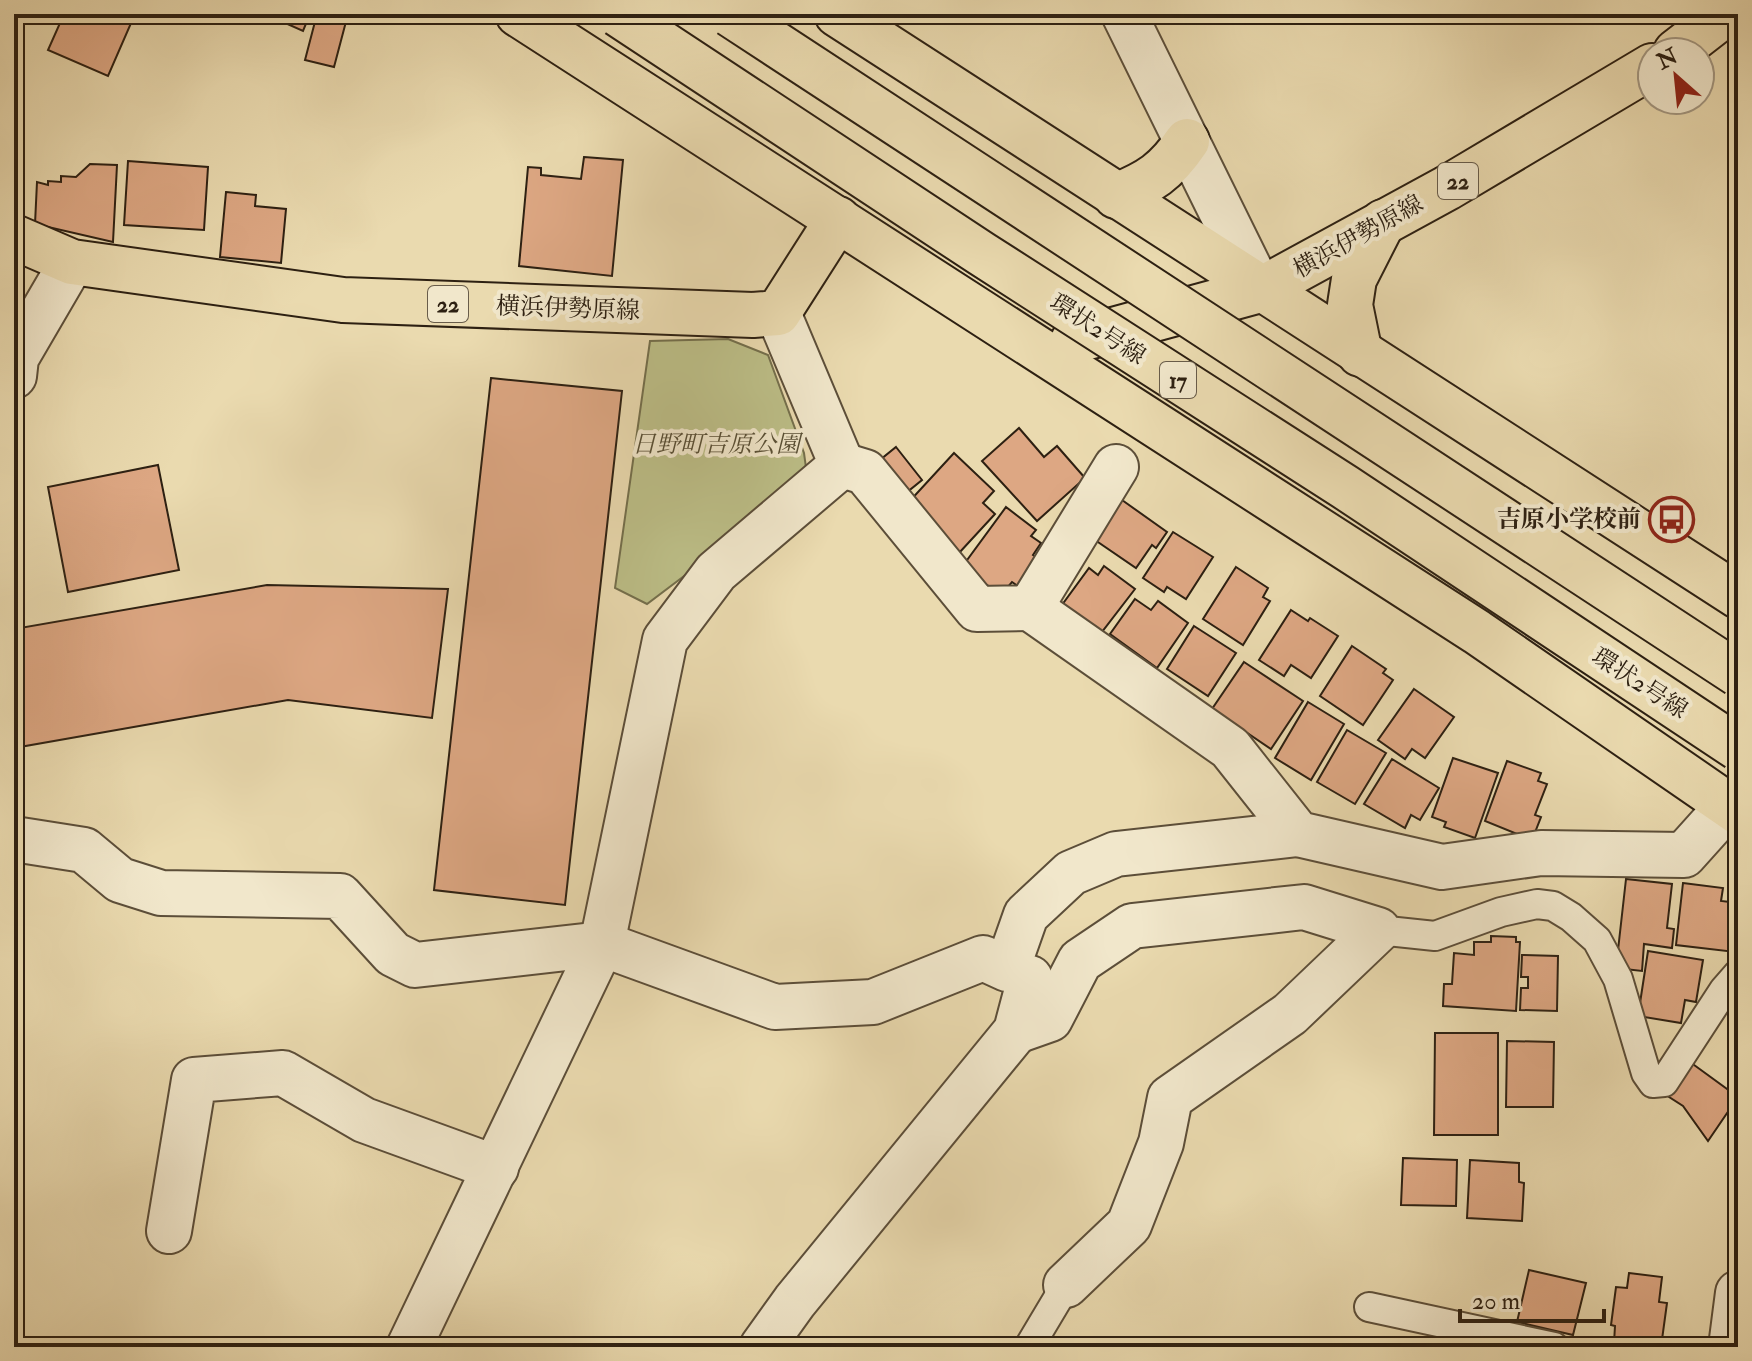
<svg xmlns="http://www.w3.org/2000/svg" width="1752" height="1361" font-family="'IM FELL Double Pica','Noto Serif JP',serif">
  <rect width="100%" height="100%" fill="#eadaaf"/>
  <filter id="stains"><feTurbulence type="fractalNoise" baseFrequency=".0025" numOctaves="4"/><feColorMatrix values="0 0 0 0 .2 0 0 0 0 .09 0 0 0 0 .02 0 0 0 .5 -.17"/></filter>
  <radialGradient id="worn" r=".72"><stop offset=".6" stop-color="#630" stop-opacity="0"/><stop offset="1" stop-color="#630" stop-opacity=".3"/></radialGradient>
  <path fill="#bcbe87" stroke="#746f4c" stroke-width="2" d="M 728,339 L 768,355 L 804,453 L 807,475 L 700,564 L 647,604 L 615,588 L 650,341 Z"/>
  <g fill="#dda783" stroke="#2d2012" stroke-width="2">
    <path d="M 64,14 L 135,14 L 108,76 L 48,50 Z"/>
    <path d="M 265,14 L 310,14 L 303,31 Z"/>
    <path d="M 317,14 L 348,14 L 334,67 L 305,60 Z"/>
    <path d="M 584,157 L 623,160 L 612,276 L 519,266 L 528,167 L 541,168 L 541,175 L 581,179 Z"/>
    <path d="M 128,161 L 208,167 L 204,230 L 124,225 Z"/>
    <path d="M 90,164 L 117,165 L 113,242 L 35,224 L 37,182 L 48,185 L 48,181 L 61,182 L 61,176 L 76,177 Z"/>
    <path d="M 226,192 L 256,195 L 255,206 L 286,209 L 281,263 L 220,257 Z"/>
    <path d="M 491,378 L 622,391 L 565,905 L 434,890 Z"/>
    <path d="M 1019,428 L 1044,457 L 1057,446 L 1085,478 L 1037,521 L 982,461 Z"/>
    <path d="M 896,447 L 922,480 L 901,497 L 875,464 Z"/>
    <path d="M 954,453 L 994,491 L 983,503 L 995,514 L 959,553 L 907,504 Z"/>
    <path d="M 158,465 L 179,570 L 68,592 L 48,487 Z"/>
    <path d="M 1122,500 L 1167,532 L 1156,548 L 1152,545 L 1136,568 L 1095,540 Z"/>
    <path d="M 1006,507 L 1036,530 L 1031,536 L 1041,543 L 1033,555 L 1039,559 L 1019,587 L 1012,582 L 1001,595 L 962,567 Z"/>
    <path d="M 1173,532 L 1213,557 L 1186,599 L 1167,587 L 1164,592 L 1143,578 Z"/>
    <path d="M 1104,566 L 1135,589 L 1098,637 L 1059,609 L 1089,568 L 1098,575 Z"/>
    <path d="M 1236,567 L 1268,588 L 1263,597 L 1270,601 L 1243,645 L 1203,619 Z"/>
    <path d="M 267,585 L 448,589 L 432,718 L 288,700 L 14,748 L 14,629 Z"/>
    <path d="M 1135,599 L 1151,610 L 1158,601 L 1188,623 L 1157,668 L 1110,634 Z"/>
    <path d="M 1291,610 L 1308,621 L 1310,618 L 1338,636 L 1311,678 L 1291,665 L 1284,676 L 1259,660 Z"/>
    <path d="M 1194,626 L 1236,653 L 1208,696 L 1167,669 Z"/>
    <path d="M 1352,646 L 1386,669 L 1383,673 L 1393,680 L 1363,725 L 1320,696 Z"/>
    <path d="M 1244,662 L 1303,701 L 1271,749 L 1212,709 Z"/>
    <path d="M 1414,689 L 1454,717 L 1425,758 L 1412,749 L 1405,759 L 1378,740 Z"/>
    <path d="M 1308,702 L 1344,724 L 1311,780 L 1275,758 Z"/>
    <path d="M 1347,730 L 1386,753 L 1355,804 L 1317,782 Z"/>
    <path d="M 1453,758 L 1498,773 L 1475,838 L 1444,827 L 1446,822 L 1432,817 Z"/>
    <path d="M 1392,759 L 1439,788 L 1420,820 L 1411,815 L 1405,828 L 1364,804 Z"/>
    <path d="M 1507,761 L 1541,773 L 1538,781 L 1547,784 L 1535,815 L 1541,817 L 1532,840 L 1485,821 Z"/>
    <path d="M 1626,879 L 1672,884 L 1667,928 L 1674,929 L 1672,948 L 1644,944 L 1642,971 L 1616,968 Z"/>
    <path d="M 1683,883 L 1723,888 L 1721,901 L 1738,903 L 1735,952 L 1676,945 Z"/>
    <path d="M 1491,936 L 1516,937 L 1516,942 L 1520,942 L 1516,1011 L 1443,1006 L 1444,984 L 1452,984 L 1454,953 L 1474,955 L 1474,942 L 1491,942 Z"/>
    <path d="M 1648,951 L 1703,960 L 1696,1002 L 1685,1000 L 1681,1023 L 1638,1016 Z"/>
    <path d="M 1522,955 L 1558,956 L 1557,1011 L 1520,1010 L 1521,988 L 1528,988 L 1528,977 L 1521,977 Z"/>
    <path d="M 1435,1033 L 1498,1033 L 1498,1135 L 1434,1135 Z"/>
    <path d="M 1507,1041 L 1554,1042 L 1553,1107 L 1506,1107 Z"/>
    <path d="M 1690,1062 L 1738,1097 L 1708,1141 L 1683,1106 L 1666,1095 Z"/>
    <path d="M 1403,1158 L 1457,1160 L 1456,1206 L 1401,1205 Z"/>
    <path d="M 1470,1160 L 1519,1163 L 1519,1182 L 1524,1183 L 1522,1221 L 1467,1218 Z"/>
    <path d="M 1529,1270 L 1586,1283 L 1573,1335 L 1517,1322 Z"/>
    <path d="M 1629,1273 L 1662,1277 L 1659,1302 L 1667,1303 L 1661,1347 L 1614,1343 L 1615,1326 L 1611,1325 L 1616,1287 L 1627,1288 Z"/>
  </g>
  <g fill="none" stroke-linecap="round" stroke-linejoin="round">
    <defs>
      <g id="service">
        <path d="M 1378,930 L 1435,936 L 1501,912 L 1537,904 L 1553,906 L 1571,917 L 1597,940 L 1618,979 L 1646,1073 L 1653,1083 L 1664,1082 L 1724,990 L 1738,974"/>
        <path d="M 1369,1307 L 1554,1347"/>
        <path d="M 1029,1347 L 1066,1285"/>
      </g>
      <g id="minor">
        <path d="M 1124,14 L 1260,290"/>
        <path d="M 14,376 L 16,358 L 72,262"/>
        <path d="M 842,465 L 865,472 L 977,609 L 1030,608 L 1116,467"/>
        <path d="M 1030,608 L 1230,748 L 1298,834 L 1442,867 L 1541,853 L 1684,855 L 1728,806"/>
        <path d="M 14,839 L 84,850 L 120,880 L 161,893 L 340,896 L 393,954 L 415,965 L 602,944 L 775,1007 L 873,1002 L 983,958 L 1007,969 L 1026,915 L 1071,873 L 1116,854 L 1298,834"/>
        <path d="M 1016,1031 L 1050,1019 L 1080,961 L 1132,926 L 1304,907 L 1378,930 L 1290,1014 L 1170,1098 L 1161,1143 L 1129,1225 L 1066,1285"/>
        <path d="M 169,1231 L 194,1080 L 283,1073 L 364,1120 L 496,1168"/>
        <path d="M 409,1347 L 602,944 L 665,640 L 716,572 L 842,465 L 778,313"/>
        <path d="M 762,1347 L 795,1301 L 1016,1031 L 1030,978"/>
        <path d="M 1731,1347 L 1738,1293"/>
      </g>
      <g id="primary">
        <path d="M 518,14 L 1477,632 L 1738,812"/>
        <path d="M 837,14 L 1738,596"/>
        <path d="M 1676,52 L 1725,14"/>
        <path d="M 1116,196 C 1150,182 1166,172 1187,141"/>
        <path d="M 14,237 L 72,262 L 343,300 L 753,315 L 778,313 L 838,219"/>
        <path d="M 1073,341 L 1260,290 L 1447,188 L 1652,66"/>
        <path d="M 1360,354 L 1350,305 L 1354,279 L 1383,222"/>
      </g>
    </defs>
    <use href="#service" stroke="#5c4e39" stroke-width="32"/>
    <use href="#minor" stroke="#5c4e39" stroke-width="48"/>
    <use href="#primary" stroke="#2d2012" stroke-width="48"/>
    <use href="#service" stroke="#f1e7cb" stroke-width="28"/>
    <use href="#minor" stroke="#f1e7cb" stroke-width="44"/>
    <use href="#primary" stroke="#eadaaf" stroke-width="44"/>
    <defs>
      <g id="primary-bridge">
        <path d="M 618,14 L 982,254 L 1345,487 L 1738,748"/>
        <path d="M 730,14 L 1738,674"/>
      </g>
    </defs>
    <use href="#primary-bridge" stroke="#2d2012" stroke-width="48" stroke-linecap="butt"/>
    <use href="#primary-bridge" stroke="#eadaaf" stroke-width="44"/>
  </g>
  <defs>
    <symbol id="bus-ring" viewBox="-11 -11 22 22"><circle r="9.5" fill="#f1e7cb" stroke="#8f2418" stroke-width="1.5"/><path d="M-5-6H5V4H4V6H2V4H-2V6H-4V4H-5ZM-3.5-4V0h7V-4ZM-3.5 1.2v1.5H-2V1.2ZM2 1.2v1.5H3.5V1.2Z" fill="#8f2418"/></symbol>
  </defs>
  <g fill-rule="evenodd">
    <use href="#bus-ring" x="1646" y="494" width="51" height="51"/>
  </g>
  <g text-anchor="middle" stroke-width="8" stroke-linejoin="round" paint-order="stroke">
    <g fill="#f1e7cb" stroke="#685c4a" stroke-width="2">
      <rect x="1438" y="163" width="40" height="36" rx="6"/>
      <rect x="428" y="286" width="40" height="36" rx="6"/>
      <rect x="1160" y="362" width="36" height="36" rx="6"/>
    </g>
    <g font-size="22" font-weight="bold" fill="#2d2012">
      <text x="1458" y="189">22</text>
      <text x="448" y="312">22</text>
      <text x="1178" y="388">17</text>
    </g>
    <g font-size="24" fill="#2d2012" stroke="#f1e7cb">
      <text transform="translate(1358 236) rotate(-29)" y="8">横浜伊勢原線</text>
      <text transform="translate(568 308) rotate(2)" y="8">横浜伊勢原線</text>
      <text transform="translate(1098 329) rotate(33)" y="8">環状2号線</text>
      <text transform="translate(1640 683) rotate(33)" y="8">環状2号線</text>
    </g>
    <g font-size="24" font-style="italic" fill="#584f35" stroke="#f1e7cb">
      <text x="716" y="452">日野町吉原公園</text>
    </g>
    <g font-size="24" font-weight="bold" fill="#2d2012" stroke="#f1e7cb" text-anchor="end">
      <text x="1641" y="527">吉原小学校前</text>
    </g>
  </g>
  <rect width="1752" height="1361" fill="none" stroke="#eadaaf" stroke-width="48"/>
  <rect x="16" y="16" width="1720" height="1329" fill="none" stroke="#2d2012" stroke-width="4"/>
  <rect x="24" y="24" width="1704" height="1313" fill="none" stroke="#2d2012" stroke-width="2"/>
  <g transform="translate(1676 76) rotate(333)"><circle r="38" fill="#f1e7cb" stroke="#a39781" stroke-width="2"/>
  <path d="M0-6L14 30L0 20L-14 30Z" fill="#8f2418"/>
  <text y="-12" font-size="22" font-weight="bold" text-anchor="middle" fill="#2d2012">N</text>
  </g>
  <path d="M1460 1309v12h144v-12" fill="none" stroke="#2d2012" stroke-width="4"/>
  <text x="1472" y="1309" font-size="24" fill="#2d2012" stroke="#f1e7cb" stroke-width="6" paint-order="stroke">20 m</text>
  <rect width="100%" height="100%" filter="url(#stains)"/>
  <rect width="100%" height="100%" fill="url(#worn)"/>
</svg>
